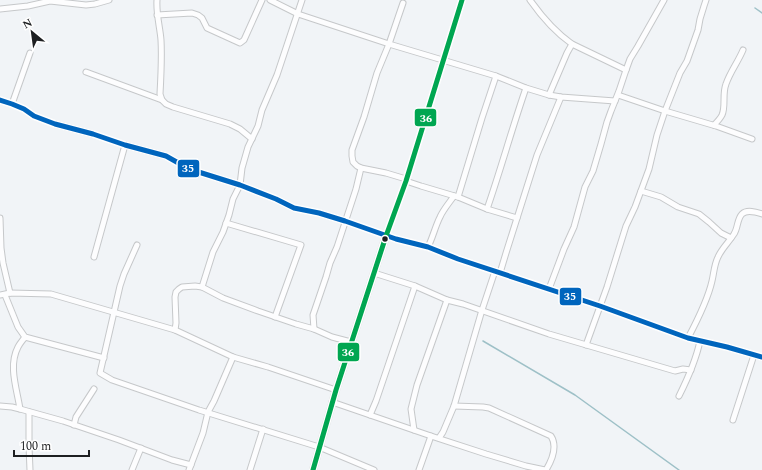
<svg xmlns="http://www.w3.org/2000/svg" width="762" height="470" font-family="Spectral,serif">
  <rect width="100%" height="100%" fill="#f1f4f7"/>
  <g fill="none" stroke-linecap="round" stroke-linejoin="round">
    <g stroke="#9ec0c7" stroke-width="1.5">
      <path d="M 755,8 L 762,13"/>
      <path d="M 483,341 L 575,395 L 679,470"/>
    </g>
    <defs>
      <g id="minor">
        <path d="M 157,0 C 156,14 160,27 161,40 C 162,58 161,76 160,94 L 162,100"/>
        <path d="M 270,0 L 298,14 L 389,44 L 496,76 L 526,88 L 549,95 L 561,97 L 615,101"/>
        <path d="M 530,0 C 542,17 555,32 572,44 L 626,70"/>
        <path d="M 403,3 L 389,44 L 377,73 L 364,117 L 352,150 L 352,156 L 353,162 L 357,166 L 361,168 L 386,173 L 406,179"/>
        <path d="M 0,9 L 28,6 L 50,1 L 86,5 L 95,4 L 109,0"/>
        <path d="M 157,15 L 192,13 L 198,15 L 202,18 L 207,28 L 240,43 L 244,40 L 262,0"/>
        <path d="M 86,72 L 162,100 L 166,104 L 173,107 L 230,124 L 240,129 L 252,139"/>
        <path d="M 549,95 L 567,53 L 572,44"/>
        <path d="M 618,95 L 665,111 L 716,126 L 752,139"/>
        <path d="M 0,100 L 12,104 L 24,109 L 34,116 L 55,124 L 93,134 L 125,145 L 166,156 L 189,169 L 240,185 L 276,199 L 294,208 L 319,213 L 345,221 L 396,239 L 428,247 L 458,259 L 600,306 L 688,338 L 727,347 L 762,357"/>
        <path d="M 12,104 L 30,53"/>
        <path d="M 714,125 C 717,122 720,119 722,115 C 726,106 722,94 726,84 C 730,72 738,62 743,50"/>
        <path d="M 406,181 L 421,186 L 458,197 L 487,209 L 517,218"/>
        <path d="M 641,191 L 661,197 L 678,207 L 699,214 L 709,222 L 721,233 L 731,238"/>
        <path d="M 458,197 L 482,118 L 496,76"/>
        <path d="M 487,209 C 501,169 512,128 526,88"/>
        <path d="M 0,218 L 1,248 L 3,263 L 10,293"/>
        <path d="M 226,223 L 301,245 L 275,317"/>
        <path d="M 386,236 L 406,181 L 462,0"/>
        <path d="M 137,245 L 124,274 L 120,286 L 100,373 L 112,380 L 199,410 L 319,447 L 374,470"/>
        <path d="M 428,247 C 433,237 435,227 440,217 C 443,210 449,203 454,196"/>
        <path d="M 94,257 L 125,145"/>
        <path d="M 374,273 L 415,286 L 447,300 L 463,304 L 549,334 L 675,371 L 683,369 L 691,370"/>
        <path d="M 500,273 L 506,253 L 537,155 L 561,97"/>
        <path d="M 202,287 L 213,252 L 223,232 L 229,215 L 233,199 L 240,185 L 242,168 L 248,147 L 258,126 L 262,110 L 277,75 L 302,0"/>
        <path d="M 549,289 L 564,249 L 574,227 L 585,187 L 593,171 L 601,144 L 607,122 L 611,111 L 619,91 L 626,70 L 630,59 L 638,46 L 664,0"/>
        <path d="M 0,295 L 10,293 L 51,294 L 175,330 L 233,357 L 268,367 L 336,390"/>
        <path d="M 5,295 L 18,327 L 25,337 L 104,358"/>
        <path d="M 314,329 L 313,315 L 326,277 L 330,263 L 337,247 L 356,189 L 361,168"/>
        <path d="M 175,330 L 176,323 L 175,297 L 176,292 L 179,289 L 182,287 L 195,286 L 202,287 L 223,298 L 258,311 L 296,324 L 314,329 L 332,337 L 351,342"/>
        <path d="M 688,338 C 697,321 708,299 712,281 C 714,273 714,265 718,257 C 722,248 729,242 734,234 C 738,228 737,219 742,214 C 747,209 756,212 762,214"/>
        <path d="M 586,345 L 607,287 L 626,226 L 635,207 L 649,169 L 657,135 L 665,111 L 680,73 L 687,61 L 698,30 L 700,19 L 704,6 L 706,0"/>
        <path d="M 679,396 C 688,378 696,360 700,341"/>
        <path d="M 332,402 L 431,436 L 486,454 L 526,466 L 545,470"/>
        <path d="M 0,406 L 12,407 L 20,409 L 63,421 L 119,440 L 172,460 L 191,465"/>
        <path d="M 454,406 L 483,407 L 489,408 L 551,436 C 558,447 552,460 546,470"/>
        <path d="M 20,409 C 17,389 8,366 18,347 C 20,343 23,340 25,337"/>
        <path d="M 29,412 L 29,446 L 30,470"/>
        <path d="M 370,415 L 376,401 L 415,286"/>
        <path d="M 733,420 L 754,355"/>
        <path d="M 74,425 L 76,417 L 94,389"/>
        <path d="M 414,430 L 411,409 L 417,385 L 447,300"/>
        <path d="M 439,438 L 443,432 L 454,406 L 482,310 L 495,271"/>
        <path d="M 132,470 L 141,448"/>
        <path d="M 189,470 L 203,433 L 208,412 L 214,401 L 233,357"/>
        <path d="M 250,470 L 263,429"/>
        <path d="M 419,470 L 431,436"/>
      </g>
      <path id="tertiary" d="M 313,470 L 336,390 L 386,236"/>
    </defs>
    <use href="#minor" stroke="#c6c8ca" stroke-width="7"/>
    <use href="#tertiary" stroke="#c6c8ca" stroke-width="8"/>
    <use href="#minor" stroke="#fdfdfe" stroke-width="5"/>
    <use href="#tertiary" stroke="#fdfdfe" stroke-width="6"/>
    <defs>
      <path id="bus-1" d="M 0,100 L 12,104 L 24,109 L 34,116 L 55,124 L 93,134 L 125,145 L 166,156 L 189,169 L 240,185 L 276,199 L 294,208 L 319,213 L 345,221 L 396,239 L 428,247 L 458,259 L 600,306 L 688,338 L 727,347 L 762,357"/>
      <path id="bus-2" d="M 313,470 L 336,390 L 386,236 L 406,181 L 462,0"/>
    </defs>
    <use href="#bus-1" stroke="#fff" stroke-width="8"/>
    <use href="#bus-2" stroke="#fff" stroke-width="8"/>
    <use href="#bus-1" stroke="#0065bd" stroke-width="5"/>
    <use href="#bus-2" stroke="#00a651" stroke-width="5"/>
  </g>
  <circle fill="#1d1f21" stroke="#fff" stroke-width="1.5" cx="385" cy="239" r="3.5"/>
  <g stroke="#fff" stroke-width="1.5">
    <rect x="414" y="108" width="23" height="19" rx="4" fill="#00a651"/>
    <rect x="177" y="159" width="23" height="19" rx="4" fill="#0065bd"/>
    <rect x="559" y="287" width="23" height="19" rx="4" fill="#0065bd"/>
    <rect x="337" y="342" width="23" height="20" rx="4" fill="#00a651"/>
  </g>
  <g font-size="11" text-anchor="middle" font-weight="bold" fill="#fff">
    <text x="426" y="122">36</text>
    <text x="188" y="172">35</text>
    <text x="570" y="300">35</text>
    <text x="348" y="356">36</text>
  </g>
  <g transform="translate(32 32) rotate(331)" stroke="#ffffff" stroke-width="3" paint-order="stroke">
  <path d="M0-3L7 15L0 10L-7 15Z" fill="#1d1f21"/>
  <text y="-6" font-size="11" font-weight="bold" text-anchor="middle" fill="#1d1f21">N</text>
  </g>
  <path d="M14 450v6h75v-6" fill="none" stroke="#1d1f21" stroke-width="2"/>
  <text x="20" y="450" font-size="12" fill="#1d1f21" stroke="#ffffff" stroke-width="3" paint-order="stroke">100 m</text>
</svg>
